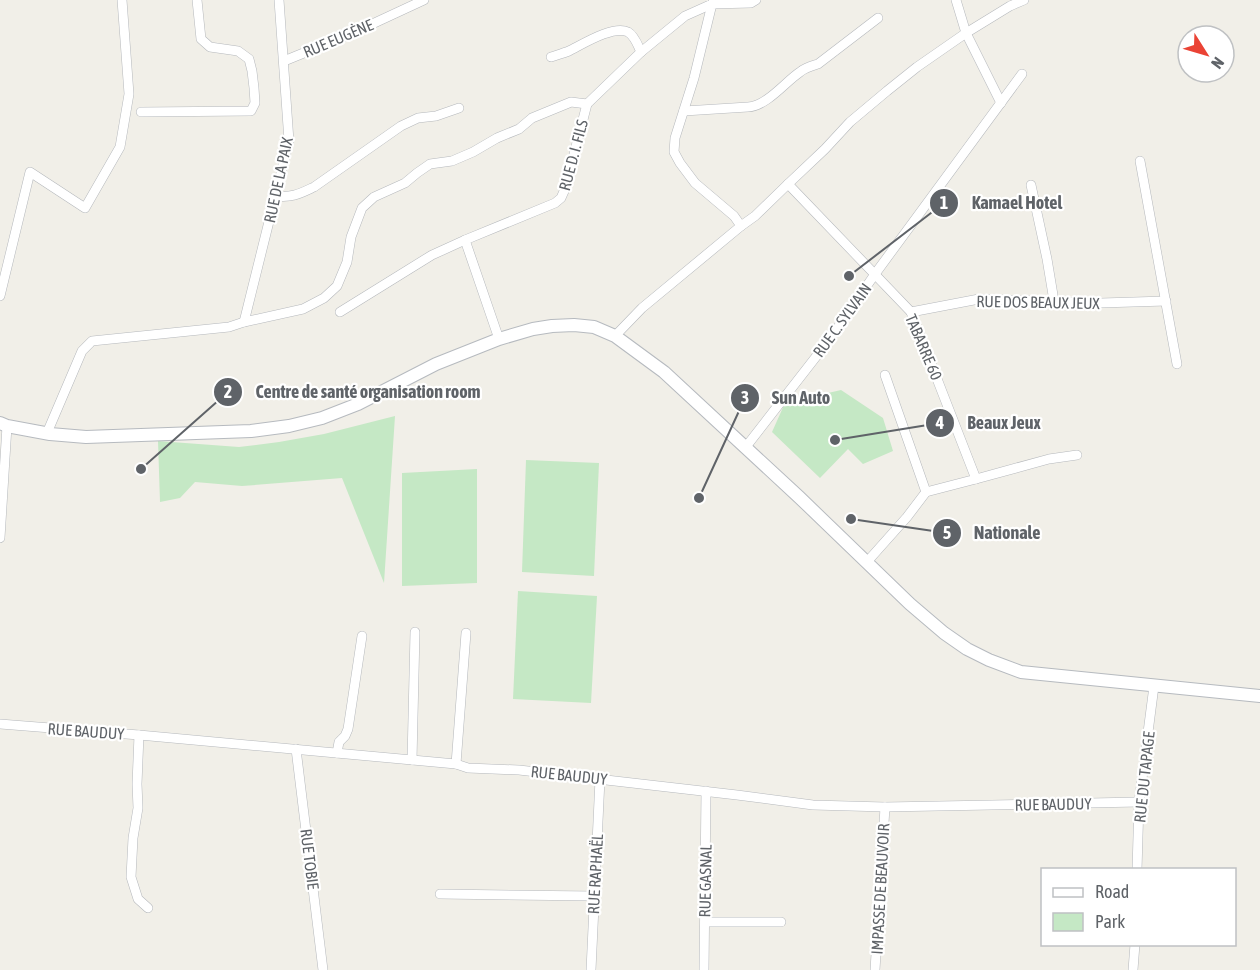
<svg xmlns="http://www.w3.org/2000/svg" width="1260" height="970" font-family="'Asap Condensed',sans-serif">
  <rect width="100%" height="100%" fill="#f1efe8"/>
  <g fill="#c5e8c5">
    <path d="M 841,390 L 883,418 L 893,451 L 863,464 L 848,449 L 820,478 L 772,432 L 785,403 Z"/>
    <path d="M 395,416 L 384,583 L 342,478 L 242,486 L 195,482 L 180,498 L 160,502 L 158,441 L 239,447 L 279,442 L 324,434 Z"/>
    <path d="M 526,460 L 599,463 L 594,576 L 522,572 Z"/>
    <path d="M 477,469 L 477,583 L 402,586 L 402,473 Z"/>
    <path d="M 518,591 L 597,596 L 591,703 L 513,699 Z"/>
  </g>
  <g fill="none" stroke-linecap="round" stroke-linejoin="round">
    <defs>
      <g id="minor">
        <path d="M 956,0 L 966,33 L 1001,103"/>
        <path d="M 551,57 C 557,55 564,53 569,51 C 583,44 613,25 628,32 C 635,36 638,46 641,52"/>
        <path d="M 284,61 L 355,32 L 424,0"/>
        <path d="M 684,111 L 748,107 C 767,106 785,82 800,72 C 806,67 811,66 818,64 L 878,18"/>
        <path d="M 141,112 L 251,111 L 255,103 L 254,88 L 252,71 L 249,59 L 238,51 L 210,47 L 201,39 L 197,0"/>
        <path d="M 1140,161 L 1177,364"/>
        <path d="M 788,184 L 911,312 L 976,479 L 926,492 L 907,517 L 866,563"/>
        <path d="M 1031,185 L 1047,259 L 1054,301"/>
        <path d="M 276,196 C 292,198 299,194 314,187 L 401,126 L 418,118 L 436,116 L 459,108"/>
        <path d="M 741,226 L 734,216 L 695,183 L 680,163 L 674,152 L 675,138 L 694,78 L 712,4 L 751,3 L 756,0"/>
        <path d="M 0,296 L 30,172 L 85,208 L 120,147 L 129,94 L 122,0"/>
        <path d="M 340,312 L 432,255 L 465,240"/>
        <path d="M 911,312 L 979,299 L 1101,303 L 1166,301"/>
        <path d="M 244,322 L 289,141 L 279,0"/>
        <path d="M 615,336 L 642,308 L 741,226 L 755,216 L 788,184 L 825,149 L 850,122 L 887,91 L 917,67 L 966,33 L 1010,6 L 1024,0"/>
        <path d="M 499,339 L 465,240 L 555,203 L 561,198 L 565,189 L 587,104 L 641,52 L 685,16 L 712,4 L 714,0"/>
        <path d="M 885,375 L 926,492"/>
        <path d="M 47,433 L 82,351 L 92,341 L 229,327 L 244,322 L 303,309 L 324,298 L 337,286 L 347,262 L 351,237 L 362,208 L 374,197 L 405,183 L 417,173 L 430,164 L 452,161 L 473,152 L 497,138 L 519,129 L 532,118 L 571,102 L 587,104"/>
        <path d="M 745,448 L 829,340 L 875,274 L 1022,74"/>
        <path d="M 976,479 L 1049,459 L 1077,455"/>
        <path d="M 0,538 L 7,426"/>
        <path d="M 0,724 L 139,735 L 456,764 L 468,768 L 519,770 L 737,795 L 813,805 L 885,807 L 1139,802"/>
        <path d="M 139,735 L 137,784 L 138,808 L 133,838 L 131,877 L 138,899 L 148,908"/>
        <path d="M 296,749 L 323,970"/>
        <path d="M 337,753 L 339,742 L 345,736 L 348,729 L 362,636"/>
        <path d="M 412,760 L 415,632"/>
        <path d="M 456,764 L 466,633"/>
        <path d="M 1137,870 L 1139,802 L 1154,686"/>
        <path d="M 440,894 L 594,896"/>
        <path d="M 705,922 L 781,922"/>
        <path d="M 591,970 L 600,779"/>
        <path d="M 704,970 L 706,791"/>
        <path d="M 875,970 L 885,807"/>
        <path d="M 1133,970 L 1135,944"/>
      </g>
      <path id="secondary" d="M 0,423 L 7,426 L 50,434 L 86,437 L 251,431 L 289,426 L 322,418 L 358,404 L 436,364 L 499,339 L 533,329 L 552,326 L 574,325 L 594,327 L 615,336 L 664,372 L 799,497 L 910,604 L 944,633 L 967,649 L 989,660 L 1021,672 L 1260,696"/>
    </defs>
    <use href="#minor" stroke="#b5b8bc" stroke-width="10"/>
    <use href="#secondary" stroke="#b6babf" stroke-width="14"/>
    <use href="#minor" stroke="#fff" stroke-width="9"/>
    <use href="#secondary" stroke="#fff" stroke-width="12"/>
  </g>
  <g text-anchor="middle" stroke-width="4.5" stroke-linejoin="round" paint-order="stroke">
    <g font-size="16" fill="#5f6368" stroke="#fff">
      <text transform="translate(338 38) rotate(-23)" y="6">RUE EUGÈNE</text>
      <text transform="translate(573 155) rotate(-75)" y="6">RUE D. I. FILS</text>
      <text transform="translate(278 180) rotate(-78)" y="6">RUE DE LA PAIX</text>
      <text transform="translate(1038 302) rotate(1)" y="6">RUE DOS BEAUX JEUX</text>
      <text transform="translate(842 320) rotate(-54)" y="6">RUE C. SYLVAIN</text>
      <text transform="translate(924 347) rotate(67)" y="6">TABARRE 60</text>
      <text transform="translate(86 731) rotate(4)" y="6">RUE BAUDUY</text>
      <text transform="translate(569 775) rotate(6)" y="6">RUE BAUDUY</text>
      <text transform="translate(1144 777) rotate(-84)" y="6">RUE DU TAPAGE</text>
      <text transform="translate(1053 804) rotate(-1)" y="6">RUE BAUDUY</text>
      <text transform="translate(310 859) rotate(83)" y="6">RUE TOBIE</text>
      <text transform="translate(595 874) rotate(-87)" y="6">RUE RAPHAËL</text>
      <text transform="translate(705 881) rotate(-89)" y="6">RUE GASNAL</text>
      <text transform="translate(880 889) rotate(-87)" y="6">IMPASSE DE BEAUVOIR</text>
    </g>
  </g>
  <path fill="none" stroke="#5f6368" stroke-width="2" d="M849 276L944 203M141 469L228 392M699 498L745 398M835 440L940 423M851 519L947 533"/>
  <g fill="#5f6368" stroke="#fff" stroke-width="2">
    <circle cx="849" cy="276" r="6"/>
    <circle cx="141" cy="469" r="6"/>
    <circle cx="699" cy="498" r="6"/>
    <circle cx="835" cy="440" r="6"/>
    <circle cx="851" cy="519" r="6"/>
    <circle cx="944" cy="203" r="15"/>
    <circle cx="228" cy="392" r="15"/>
    <circle cx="745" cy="398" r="15"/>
    <circle cx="940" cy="423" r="15"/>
    <circle cx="947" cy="533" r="15"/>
  </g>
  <g font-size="18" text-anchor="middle" font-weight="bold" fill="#fff">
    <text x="944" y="209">1</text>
    <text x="228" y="398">2</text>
    <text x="745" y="404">3</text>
    <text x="940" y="429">4</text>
    <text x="947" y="539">5</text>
  </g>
  <g font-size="18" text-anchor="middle" font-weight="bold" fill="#5f6368" stroke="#fff" stroke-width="4.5" stroke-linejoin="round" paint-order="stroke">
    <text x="1017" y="209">Kamael Hotel</text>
    <text x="368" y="398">Centre de santé organisation room</text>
    <text x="801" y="404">Sun Auto</text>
    <text x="1004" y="429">Beaux Jeux</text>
    <text x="1007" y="539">Nationale</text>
  </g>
  <rect x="1041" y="868" width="195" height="78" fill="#ffffff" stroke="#bfc1c3" stroke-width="1.5"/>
  <rect x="1053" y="888" width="30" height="9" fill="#ffffff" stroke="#bfc1c3" stroke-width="1.5"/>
  <text x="1095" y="898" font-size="18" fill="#5f6368">Road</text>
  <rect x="1053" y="913" width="30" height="18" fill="#c5e8c5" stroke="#bfc1c3" stroke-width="1.5"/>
  <text x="1095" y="928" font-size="18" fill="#5f6368">Park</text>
  <g transform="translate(1206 54) rotate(127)"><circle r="28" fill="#ffffff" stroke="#bfc1c3" stroke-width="1.5"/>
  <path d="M0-4.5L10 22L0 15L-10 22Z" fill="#ea4335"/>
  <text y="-9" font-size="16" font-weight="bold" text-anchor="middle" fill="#5f6368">N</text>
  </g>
</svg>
